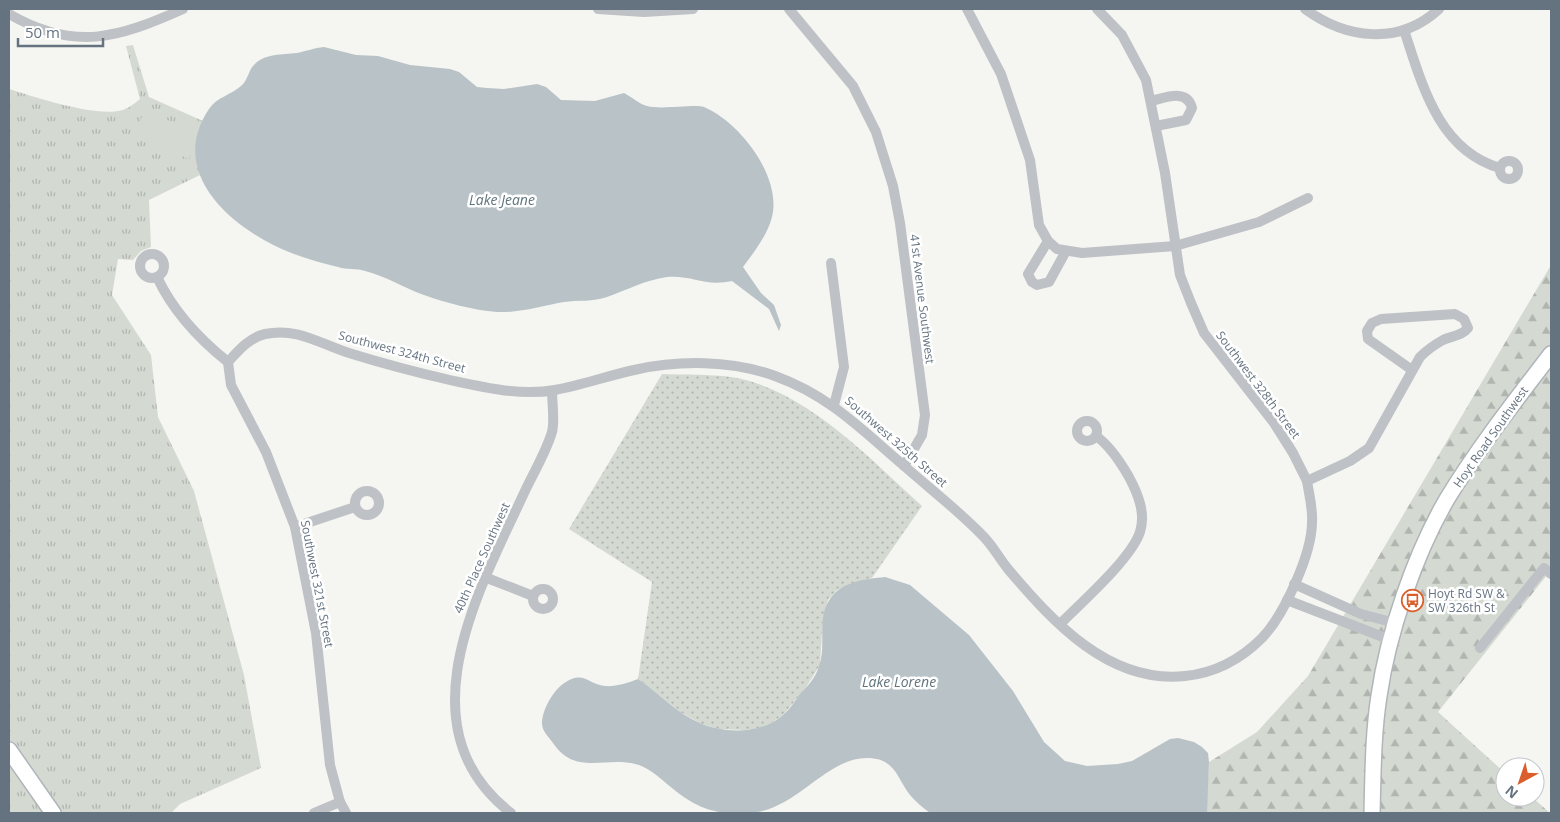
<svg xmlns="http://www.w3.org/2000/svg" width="1560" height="822" font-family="'Open Sans',sans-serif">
  <defs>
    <pattern id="grass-tufts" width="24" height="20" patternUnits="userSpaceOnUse" patternTransform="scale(1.25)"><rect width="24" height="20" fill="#d4dad1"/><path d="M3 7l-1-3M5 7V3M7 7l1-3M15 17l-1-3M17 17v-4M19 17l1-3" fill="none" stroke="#b0b5af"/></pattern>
    <pattern id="forest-firs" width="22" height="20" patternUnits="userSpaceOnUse" patternTransform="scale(1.25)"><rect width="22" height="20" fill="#d4dad1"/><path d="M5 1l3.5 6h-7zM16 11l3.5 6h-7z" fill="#b0b5af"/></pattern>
    <pattern id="park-dots" width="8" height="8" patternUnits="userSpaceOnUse" patternTransform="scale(1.25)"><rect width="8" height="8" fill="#d4dad1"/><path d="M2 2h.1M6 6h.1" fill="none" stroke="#b0b5af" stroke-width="1.8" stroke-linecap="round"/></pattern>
  </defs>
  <rect width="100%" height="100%" fill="#f5f5f1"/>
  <path fill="url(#grass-tufts)" d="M 133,45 L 149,97 L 203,121 C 196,140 193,155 200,175 L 149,200 L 151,247 L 141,251 L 133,260 L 118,259 L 112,295 L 151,355 L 158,417 L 194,491 L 244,675 L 261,768 L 180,804 L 171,813 L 9,813 L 9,89 C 35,97 97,118 123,110 C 129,108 135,103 140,99 L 126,46 Z"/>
  <path fill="url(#forest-firs)" d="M 1551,265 L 1551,570 L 1438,712 L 1505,773 L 1505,797 L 1532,797 L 1550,813 L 1206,813 L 1209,762 L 1257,732 L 1308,676 Z"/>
  <path fill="url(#park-dots)" d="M 662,374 C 685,375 709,374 731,377 C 804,388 870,459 922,506 L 872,578 L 837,590 L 828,600 L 823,617 L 820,665 L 805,689 L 783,715 L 773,722 L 760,728 L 744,730 L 718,729 L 702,724 L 680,712 L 638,679 L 652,582 L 569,529 Z"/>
  <path fill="#d4dad1" d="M 144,111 L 199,132 L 189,159 L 134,137 Z"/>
  <g fill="#b8c2c7">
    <path d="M 324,47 L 356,55 L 378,56 L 410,65 L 450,69 L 459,72 L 477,87 L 487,88 L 504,89 L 537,84 L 546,87 L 561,100 L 595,101 L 624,93 C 632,97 639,104 647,106 C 661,110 695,104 704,107 C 740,122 782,177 772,217 C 767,236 754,252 743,267 L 761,293 L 774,305 L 781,325 L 779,331 L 769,309 L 732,281 C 704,287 693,275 667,277 C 645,280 627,290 607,297 C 593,302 578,300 564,302 C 542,306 519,313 497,312 C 473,310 446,303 424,295 C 404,288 386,276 365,271 C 356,268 347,270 338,267 C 313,261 286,253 264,240 C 216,213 172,164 209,109 C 217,97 231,95 241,86 C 248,80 248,72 253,66 C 264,53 282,55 297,53 C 307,51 314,48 324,47 Z"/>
    <path d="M 885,577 L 910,585 L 969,635 L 1013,691 L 1044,742 L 1065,761 L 1087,766 L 1118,764 L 1132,761 L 1170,739 L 1178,738 L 1194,742 L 1202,747 L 1208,753 L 1209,762 L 1207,813 L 930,813 C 923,808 916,802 910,795 C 897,779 896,758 867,758 C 825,758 796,811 749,813 C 712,815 696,808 667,784 C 659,777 650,769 639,765 C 606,755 576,777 553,743 C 548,736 542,731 542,723 C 542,711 552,692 563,684 C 584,669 588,685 605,686 C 615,687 628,683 638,679 C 659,693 676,713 700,723 C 725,734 762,734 783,715 C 790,709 795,701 800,694 C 808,686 816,677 819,666 C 827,645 816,618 830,599 C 841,582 865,579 885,577 Z"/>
  </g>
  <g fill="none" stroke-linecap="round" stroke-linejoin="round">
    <defs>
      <g id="secondary">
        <path d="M 9,750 L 53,813"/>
        <path d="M 1372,813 C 1373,775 1373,734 1379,696 C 1388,633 1415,554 1447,499 C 1478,448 1515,401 1551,354"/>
      </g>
    </defs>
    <use href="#secondary" stroke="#b0b5ba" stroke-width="18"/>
    <g stroke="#bec1c5" stroke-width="10">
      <path d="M 598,9 L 644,12 L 693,9"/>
      <path d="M 789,9 L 853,86 L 876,132 L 893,186 L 900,223 L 925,415 L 922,435 L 904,466"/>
      <path d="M 967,9 L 1001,74 L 1030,160 L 1039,225 L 1048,241 L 1057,249 L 1082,253 L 1175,246 L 1259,222 L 1308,198"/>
      <path d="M 1097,9 L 1122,35 L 1146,80 L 1165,173 L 1180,275 L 1191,303 L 1204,333 L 1274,423 L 1293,453 L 1307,481"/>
      <path d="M 1305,9 C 1346,39 1399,46 1439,9"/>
      <path d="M 9,14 C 75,52 118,38 183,9"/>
      <path d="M 1404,30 C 1422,84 1438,150 1500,168"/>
      <path d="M 1151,101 C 1165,98 1187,88 1192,108 L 1186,120 L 1156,126"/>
      <circle cx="1509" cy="170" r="9"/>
      <path d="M 1048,241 L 1028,274 L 1032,282 L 1037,285 L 1049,282 L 1066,251"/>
      <circle cx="152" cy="266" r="12"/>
      <path d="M 831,263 L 844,367 L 834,405"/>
      <path d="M 157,277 C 173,311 199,339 228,362 L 231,385 L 266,452 L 295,527 L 316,633 L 330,765 L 340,802 L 346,813"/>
      <path d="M 228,362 C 238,351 250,337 265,334 C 297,327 320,344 349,353 C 384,364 419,373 454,381 C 486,388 522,396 555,390 C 582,385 607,376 634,370 C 679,360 731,360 775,376 C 828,395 860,428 902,464 C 929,488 958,510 983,536 C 993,546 999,558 1008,569 C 1053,622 1109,684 1185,676 C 1216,673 1240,660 1262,638 C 1284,615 1312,554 1312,522 C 1313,509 1309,494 1307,481 L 1350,461 L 1369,448 L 1420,357 C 1427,350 1434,345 1443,340 C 1451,336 1462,336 1468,328 L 1464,319 L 1455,314 L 1381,319 L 1372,323 L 1367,331 L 1368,339 L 1412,370"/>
      <circle cx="1087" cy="431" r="10"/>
      <circle cx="367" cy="503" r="12"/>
      <path d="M 295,527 L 355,507"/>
      <path d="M 487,578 L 533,596"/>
      <path d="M 1294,584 L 1361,614 L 1395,623"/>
      <circle cx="543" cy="599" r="10"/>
      <path d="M 1287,600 L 1391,640"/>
      <path d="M 1060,624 C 1081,603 1131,559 1140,532 C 1146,513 1138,494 1129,477 C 1121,463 1109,445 1096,436"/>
      <path d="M 1480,648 L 1544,568 L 1551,574"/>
      <path d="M 314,813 L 340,802"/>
      <path d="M 511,813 C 401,728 479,590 525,491 C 534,472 546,452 552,432 C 555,421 552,403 552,391"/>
    </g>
    <use href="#secondary" stroke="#fff" stroke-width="15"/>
  </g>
  <defs>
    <symbol id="bus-ring" viewBox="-11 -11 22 22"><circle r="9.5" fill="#fff" stroke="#da5f2d" stroke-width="1.5"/><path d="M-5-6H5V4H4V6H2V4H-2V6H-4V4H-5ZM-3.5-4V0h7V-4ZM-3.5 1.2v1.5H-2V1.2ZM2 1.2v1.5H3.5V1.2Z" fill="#da5f2d"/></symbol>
  </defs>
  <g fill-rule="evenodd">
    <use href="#bus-ring" x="1400" y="588" width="25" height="25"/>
  </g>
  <g text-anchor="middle" stroke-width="5" stroke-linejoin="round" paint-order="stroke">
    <g font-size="12" fill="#657381" stroke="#fff">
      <text transform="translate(922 299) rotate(83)" y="4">41st Avenue Southwest</text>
      <text transform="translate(402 352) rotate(15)" y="4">Southwest 324th Street</text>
      <text transform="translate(1258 385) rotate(53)" y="4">Southwest 328th Street</text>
      <text transform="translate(1491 437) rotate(-55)" y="4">Hoyt Road Southwest</text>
      <text transform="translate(896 442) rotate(41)" y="4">Southwest 325th Street</text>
      <text transform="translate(482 558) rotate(-66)" y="4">40th Place Southwest</text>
      <text transform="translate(317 584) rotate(79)" y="4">Southwest 321st Street</text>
    </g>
    <g font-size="12" fill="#657381" stroke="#fff" text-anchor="start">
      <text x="1428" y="598">Hoyt Rd SW &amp;<tspan x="1428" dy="14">SW 326th St</tspan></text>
    </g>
    <g font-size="14" font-style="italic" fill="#61747e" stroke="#fff">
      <text x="502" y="205">Lake Jeane</text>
      <text x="899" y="687">Lake Lorene</text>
    </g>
  </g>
  <rect width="1560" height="822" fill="none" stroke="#657381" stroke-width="20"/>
  <g transform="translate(1520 782) rotate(220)"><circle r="24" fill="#ffffff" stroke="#c1c7cd"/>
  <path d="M0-4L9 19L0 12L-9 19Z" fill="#da5f2d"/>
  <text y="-8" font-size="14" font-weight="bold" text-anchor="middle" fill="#657381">N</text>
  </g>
  <path d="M18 38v8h85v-8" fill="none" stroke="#657381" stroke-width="2.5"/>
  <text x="25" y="38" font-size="15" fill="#657381" stroke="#ffffff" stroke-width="4" paint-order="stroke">50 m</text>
</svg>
